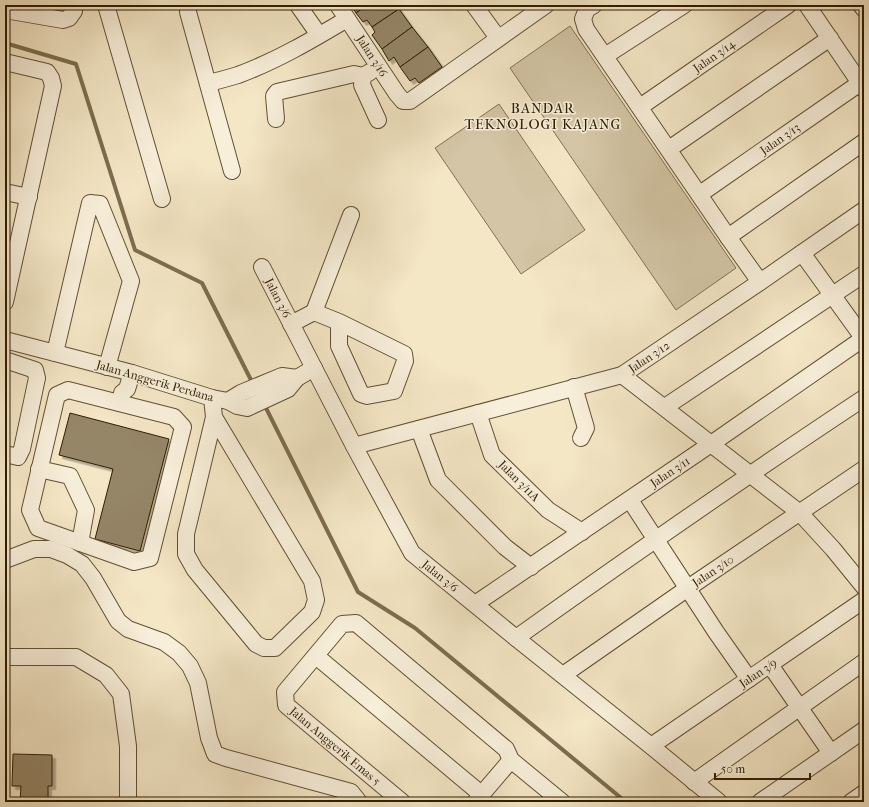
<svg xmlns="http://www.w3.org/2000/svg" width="869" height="807" font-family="'IM FELL French Canon',serif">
  <defs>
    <filter id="shadow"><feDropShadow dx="3.5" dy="3.5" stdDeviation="0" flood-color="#0004"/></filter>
  </defs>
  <rect width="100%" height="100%" fill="#f4e7c6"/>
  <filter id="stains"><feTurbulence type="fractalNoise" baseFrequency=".005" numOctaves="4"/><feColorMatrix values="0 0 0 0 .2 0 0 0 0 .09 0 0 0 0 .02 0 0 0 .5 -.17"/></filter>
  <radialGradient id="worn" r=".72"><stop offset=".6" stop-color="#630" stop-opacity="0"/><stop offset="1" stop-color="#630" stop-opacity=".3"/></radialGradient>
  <g fill="#d3c5a5" stroke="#817154">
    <path d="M 570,26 L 736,268 L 676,310 L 510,68 Z"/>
    <path d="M 499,104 L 585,230 L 521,274 L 435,148 Z"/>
  </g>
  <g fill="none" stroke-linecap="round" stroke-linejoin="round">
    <g stroke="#7d6d4f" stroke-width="4">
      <path d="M 5,43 L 76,64 L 135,250 L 202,283 L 253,384"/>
      <path d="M 264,404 L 358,592 L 415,628 L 626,802"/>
    </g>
  </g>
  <g fill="#958668" stroke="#2f1d02" filter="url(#shadow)">
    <path d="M 30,5 L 63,5 L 58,11 Z"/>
    <path d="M 351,5 L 367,5 L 356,13 Z"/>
    <path d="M 367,5 L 396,5 L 399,9 L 372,27 L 367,20 L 363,22 L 356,13 Z"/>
    <path d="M 399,9 L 412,27 L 382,49 L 372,35 L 375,32 L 372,27 Z"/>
    <path d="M 412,27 L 428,47 L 400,67 L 394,57 L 389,61 L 382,49 Z"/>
    <path d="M 428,47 L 442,67 L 419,83 L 415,78 L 410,81 L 400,67 Z"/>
    <path d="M 70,413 L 169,439 L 140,551 L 95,539 L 113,469 L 59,455 Z"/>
    <path d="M 13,754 L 52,755 L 52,786 L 48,786 L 48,802 L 20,802 L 21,786 L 12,786 Z"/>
  </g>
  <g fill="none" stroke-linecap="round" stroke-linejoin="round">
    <defs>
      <g id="minor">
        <path d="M 106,5 L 162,199"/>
        <path d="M 298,5 L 319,35"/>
        <path d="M 338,5 L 397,94 L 403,101 L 410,101 L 546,5"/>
        <path d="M 474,5 L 498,38"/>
        <path d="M 594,5 L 587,9 L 583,19 L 586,29 L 728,237 L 760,282"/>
        <path d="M 807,5 L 864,89"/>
        <path d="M 861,5 L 864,9"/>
        <path d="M 5,10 L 63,20 L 69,18 L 74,11 L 74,5"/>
        <path d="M 188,12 L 232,171"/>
        <path d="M 605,56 L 684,5"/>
        <path d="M 5,62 L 47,72 L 51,78 L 53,86 L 5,302"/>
        <path d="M 370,72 L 363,76 L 362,85 L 378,120"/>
        <path d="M 208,83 C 218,81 228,78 238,75 C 276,61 312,40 347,19"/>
        <path d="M 640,107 L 788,5"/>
        <path d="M 276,119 L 274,96 L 277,92 L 354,74 L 363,76"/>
        <path d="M 669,149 L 830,38"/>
        <path d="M 5,192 L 29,197"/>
        <path d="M 700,194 L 860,83"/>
        <path d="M 728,237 L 864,142"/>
        <path d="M 802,253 L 864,339"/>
        <path d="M 262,267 L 354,446 L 412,553 L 516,638 L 651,746 L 719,802"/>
        <path d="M 314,312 L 351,215"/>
        <path d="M 291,324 L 314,312 L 339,322 L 339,346 L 361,394 L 367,396 L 394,391 L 405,361 L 404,354 L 339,322"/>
        <path d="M 5,340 L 132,373 L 212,398 L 228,401 L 237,406 L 247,408 L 288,389 L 297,378 L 314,368"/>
        <path d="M 55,353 L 90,203 L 100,204 L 131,281 L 107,367"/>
        <path d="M 5,360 L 35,370 L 37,378 L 22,449 L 18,457 L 5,454"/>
        <path d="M 622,375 L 800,513 L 833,549 L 864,587"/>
        <path d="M 574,387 L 586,428 L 581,438"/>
        <path d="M 68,390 L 174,417 L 183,427 L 150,558 L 134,562 L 38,528 L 30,510 L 57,395 Z"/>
        <path d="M 212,398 L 214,417 L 186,534 L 186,554 L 195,570 L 256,644 L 264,648 L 275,648 L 312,612 L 316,600 L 312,581 L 214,417"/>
        <path d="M 228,401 L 241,393 L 282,376 L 297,378"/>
        <path d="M 120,403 L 122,393 L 127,389 L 132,373"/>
        <path d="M 665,407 L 864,274"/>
        <path d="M 478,413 L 492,455 L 548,510 L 582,532"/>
        <path d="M 419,429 L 438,480 L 505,547 L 531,567"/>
        <path d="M 354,446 L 622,375 L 760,282 L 864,210"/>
        <path d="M 39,469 L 70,476 L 86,510 L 80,543"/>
        <path d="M 630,500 L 716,632 L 749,679"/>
        <path d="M 5,560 L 34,549 L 51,549 L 67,555 L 82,564 L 93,578 L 118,621 L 128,629 L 164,642 L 179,653 L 190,666 L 198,683 L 209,738 L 215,754 L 226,758 L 351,792 L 359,802"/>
        <path d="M 475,604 L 711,444 L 864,338"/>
        <path d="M 516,638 C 631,556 746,476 864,398"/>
        <path d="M 316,656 L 481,794"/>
        <path d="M 5,657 L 76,657 L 106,675 L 121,694 L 128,746 L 128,802"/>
        <path d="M 770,665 L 831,753"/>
        <path d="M 563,675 L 688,588 L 864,469"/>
        <path d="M 651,746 L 864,600"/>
        <path d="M 694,782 L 864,662"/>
        <path d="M 476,801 L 511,760"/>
        <path d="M 402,802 L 286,705 L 285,692 L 342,624 L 356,623 L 506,749 L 511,760 L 562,802"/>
        <path d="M 760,802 L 864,730"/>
        <path d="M 851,802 L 864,793"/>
      </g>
    </defs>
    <use href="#minor" stroke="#605033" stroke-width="18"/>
    <use href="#minor" stroke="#f8efda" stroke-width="16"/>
  </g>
  <g text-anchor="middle" stroke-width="3" stroke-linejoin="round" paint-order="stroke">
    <g font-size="12" fill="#2f1d02" stroke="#f8efda">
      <text transform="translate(372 56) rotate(57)" y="4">Jalan 3/16</text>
      <text transform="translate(714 56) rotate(-35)" y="4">Jalan 3/14</text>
      <text transform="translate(780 139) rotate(-35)" y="4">Jalan 3/13</text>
      <text transform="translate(278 298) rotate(63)" y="4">Jalan 3/6</text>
      <text transform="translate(649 357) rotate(-34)" y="4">Jalan 3/12</text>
      <text transform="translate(155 381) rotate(16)" y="4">Jalan Anggerik Perdana</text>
      <text transform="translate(670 472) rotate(-34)" y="4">Jalan 3/11</text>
      <text transform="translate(519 481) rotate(45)" y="4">Jalan 3/11A</text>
      <text transform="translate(713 571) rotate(-34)" y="4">Jalan 3/10</text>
      <text transform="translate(440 576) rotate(39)" y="4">Jalan 3/6</text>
      <text transform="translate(758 673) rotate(-34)" y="4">Jalan 3/9</text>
      <text transform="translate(335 746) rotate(40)" y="4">Jalan Anggerik Emas 5</text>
    </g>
    <g font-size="14" letter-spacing="1" fill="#2f1d02" stroke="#f8efda">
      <text x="543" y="113">BANDAR<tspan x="543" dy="16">TEKNOLOGI KAJANG</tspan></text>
    </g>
  </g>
  <rect width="869" height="807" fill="none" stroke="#f4e7c6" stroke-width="20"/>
  <rect x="6" y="6" width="857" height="795" fill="none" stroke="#2f1d02" stroke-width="2"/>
  <rect x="10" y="10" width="849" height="787" fill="none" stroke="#2f1d02"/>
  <path d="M715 773v6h95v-6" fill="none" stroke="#2f1d02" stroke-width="2"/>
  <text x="721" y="773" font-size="12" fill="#2f1d02" stroke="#f8efda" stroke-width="3" paint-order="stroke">50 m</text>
  <rect width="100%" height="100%" filter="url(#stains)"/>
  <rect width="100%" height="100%" fill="url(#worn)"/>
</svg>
